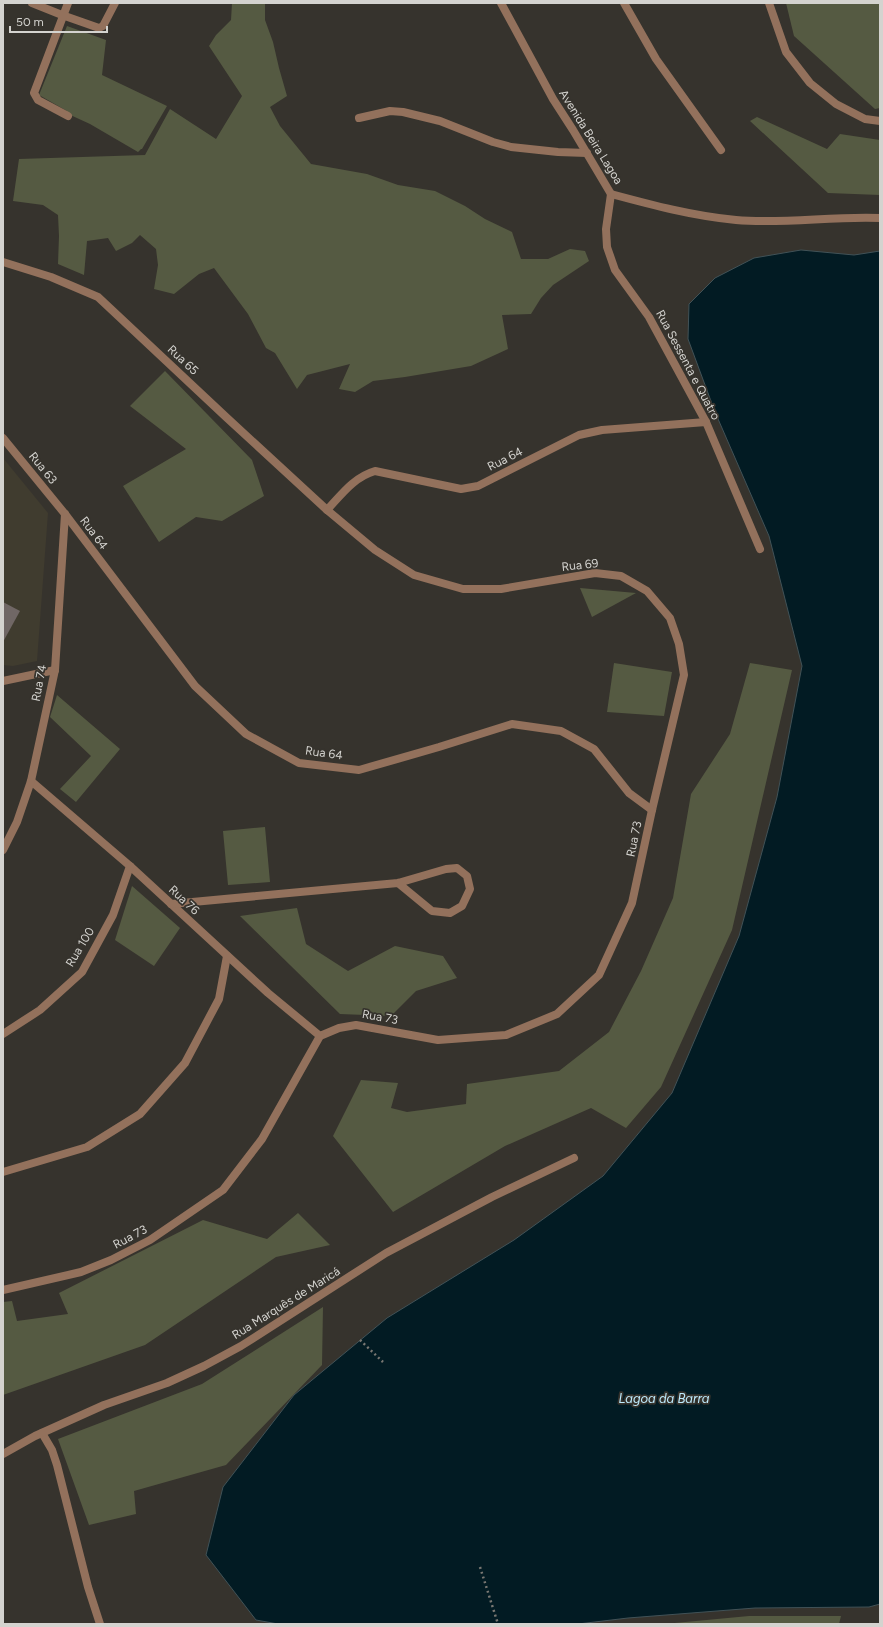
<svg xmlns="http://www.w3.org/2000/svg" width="883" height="1627" font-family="Figtree,sans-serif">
  <rect width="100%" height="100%" fill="#36332d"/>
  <path fill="#403c2f" d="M 3,458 L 48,513 L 37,661 L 13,666 L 3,665 Z"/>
  <g fill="#555a42">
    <path d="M 232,3 L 265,3 L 265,20 L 273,42 L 279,68 L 287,96 L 270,107 L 280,126 L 311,164 L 367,174 L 398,185 L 435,191 L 465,206 L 485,219 L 512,232 L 521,259 L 548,259 L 570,249 L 585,251 L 589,261 L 553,285 L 541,298 L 531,314 L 502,315 L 508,349 L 471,366 L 405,377 L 373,381 L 355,392 L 339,389 L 350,364 L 307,375 L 297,389 L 275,353 L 266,348 L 248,314 L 214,268 L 199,274 L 174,294 L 154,289 L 158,265 L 156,249 L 140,235 L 132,243 L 116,251 L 108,238 L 87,241 L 84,275 L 58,264 L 59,236 L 58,215 L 43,205 L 13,201 L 19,159 L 145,155 L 170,109 L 216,139 L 242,96 L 209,46 L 216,35 L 231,20 Z"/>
    <path d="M 786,3 L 880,3 L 880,108 L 875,109 L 794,36 Z"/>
    <path d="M 67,26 L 106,40 L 102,75 L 167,106 L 142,149 L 141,149 L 138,152 L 90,124 L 66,113 L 67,111 L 39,95 Z"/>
    <path d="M 757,117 L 827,149 L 840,134 L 880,140 L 880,195 L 828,193 L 750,121 Z"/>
    <path d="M 165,371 L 252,460 L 264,496 L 222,521 L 196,517 L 159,542 L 123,486 L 186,449 L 130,406 Z"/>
    <path d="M 580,588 L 636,593 L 592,617 Z"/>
    <path d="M 614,663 L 672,672 L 664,716 L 607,712 Z"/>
    <path d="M 750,663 L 792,670 L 732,930 L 661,1087 L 626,1128 L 591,1108 L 505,1146 L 393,1212 L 333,1136 L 361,1080 L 398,1083 L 391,1108 L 407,1112 L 466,1104 L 467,1084 L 559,1071 L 609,1032 L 641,971 L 673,898 L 691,794 L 730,734 Z"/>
    <path d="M 57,695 L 120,749 L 76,802 L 60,789 L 91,756 L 50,717 Z"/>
    <path d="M 265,827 L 270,882 L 228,885 L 223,831 Z"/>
    <path d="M 132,886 L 180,928 L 154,966 L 115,940 Z"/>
    <path d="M 297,908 L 306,944 L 348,971 L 395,946 L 443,956 L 457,978 L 416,991 L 391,1016 L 340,1014 L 240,916 Z"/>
    <path d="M 298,1213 L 330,1245 L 276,1257 L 145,1345 L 3,1395 L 3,1302 L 12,1301 L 17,1321 L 68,1314 L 59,1293 L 203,1220 L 267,1239 Z"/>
    <path d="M 323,1307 L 322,1365 L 226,1465 L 134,1491 L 136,1514 L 89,1525 L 58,1439 L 202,1384 Z"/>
    <path d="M 749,1616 L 841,1616 L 839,1624 L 664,1624 Z"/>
  </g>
  <path fill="#021b23" stroke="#415257" d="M 801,250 L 854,255 L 880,251 L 880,1604 L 869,1607 L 755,1608 L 628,1618 L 578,1624 L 278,1624 L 256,1620 L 206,1555 L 223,1487 L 294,1395 L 387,1318 L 514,1240 L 603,1176 L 672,1093 L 739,936 L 777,797 L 802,666 L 769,536 L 715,412 L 688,339 L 689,304 L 715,278 L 754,258 Z"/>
  <path fill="#706765" d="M 3,602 L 20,611 L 3,642 Z"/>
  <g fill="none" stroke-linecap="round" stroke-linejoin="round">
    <g stroke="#797772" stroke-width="2.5" stroke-dasharray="2 3" stroke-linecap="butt">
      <path d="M 360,1340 L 383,1362"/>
      <path d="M 480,1567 L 498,1624"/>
    </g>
    <g stroke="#93715c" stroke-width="8">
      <path d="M 32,3 L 62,15 L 99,28 L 103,26 L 115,3"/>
      <path d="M 68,3 L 34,93 L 38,100 L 68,116"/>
      <path d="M 501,3 L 553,99 L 573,130 L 611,194 C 652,205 693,216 736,220 C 784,224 832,216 880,218"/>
      <path d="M 624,3 L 656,59 L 721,150"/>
      <path d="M 769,3 L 786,52 L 810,83 L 836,104 L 865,119 L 880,121"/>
      <path d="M 359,118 L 390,111 L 403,112 L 440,121 L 493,142 L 511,147 L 558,152 L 587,153"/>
      <path d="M 611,194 L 606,229 L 607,247 L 615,270 L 649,317 L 706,422 L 760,549"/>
      <path d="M 3,262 L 51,277 L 98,297 L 226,417 L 327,510 L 375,550 L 414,575 L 463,589 L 501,589 L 595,573 L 621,576 L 647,591 L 670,618 L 679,644 L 684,675 L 652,810 L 632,903 L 599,975 L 557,1014 L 506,1035 L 438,1040 L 356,1025 L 339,1028 L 320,1036 L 262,1139 L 223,1190 L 150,1240 L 111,1260 L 81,1272 L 3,1290"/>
      <path d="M 3,438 L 65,514 L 195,686 L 246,734 L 299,763 L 359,770 L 439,747 L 512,724 L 561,731 L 594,749 L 629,793 L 652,810"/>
      <path d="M 327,510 C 341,495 354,477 375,471 L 461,489 L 478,486 L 579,435 L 602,430 L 706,422"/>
      <path d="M 3,681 L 55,670"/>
      <path d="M 31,781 L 130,866 L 268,993 L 320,1036"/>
      <path d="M 3,850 L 17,822 L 31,781 L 55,670 L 65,514"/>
      <path d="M 171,904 L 398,883 L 446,869 L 457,868 L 467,876 L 470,889 L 462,906 L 450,913 L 432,911 L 398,883"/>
      <path d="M 3,1034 L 40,1010 L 82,972 L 113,915 L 130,866"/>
      <path d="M 3,1172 L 87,1147 L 140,1114 L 185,1063 L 219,999 L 227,956"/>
      <path d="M 42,1433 L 52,1450 L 57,1465 L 88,1587 L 100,1624"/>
      <path d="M 3,1454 L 35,1436 L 104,1405 L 167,1383 L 204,1366 L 241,1346 L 386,1253 L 492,1197 L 574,1158"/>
    </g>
  </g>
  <g text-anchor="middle" stroke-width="3.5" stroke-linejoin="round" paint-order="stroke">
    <g font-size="12" fill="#d4d3cf" stroke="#36332d">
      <text transform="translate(591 137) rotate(58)" y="4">Avenida Beira Lagoa</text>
      <text transform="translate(183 360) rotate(43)" y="4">Rua 65</text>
      <text transform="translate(688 365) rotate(62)" y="4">Rua Sessenta e Quatro</text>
      <text transform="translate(505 459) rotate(-27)" y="4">Rua 64</text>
      <text transform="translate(43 468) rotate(51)" y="4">Rua 63</text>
      <text transform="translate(94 533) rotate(53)" y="4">Rua 64</text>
      <text transform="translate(580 565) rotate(-6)" y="4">Rua 69</text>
      <text transform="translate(39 683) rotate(-79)" y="4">Rua 74</text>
      <text transform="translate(324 753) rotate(8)" y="4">Rua 64</text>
      <text transform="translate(634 839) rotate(-78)" y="4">Rua 73</text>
      <text transform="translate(184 900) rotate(43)" y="4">Rua 76</text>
      <text transform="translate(80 947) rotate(-59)" y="4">Rua 100</text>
      <text transform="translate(380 1017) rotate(10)" y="4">Rua 73</text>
      <text transform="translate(130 1237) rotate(-28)" y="4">Rua 73</text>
      <text transform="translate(286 1303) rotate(-32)" y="4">Rua Marquês de Maricá</text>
    </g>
    <g font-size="13" font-style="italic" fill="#beecfe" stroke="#36332d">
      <text x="664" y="1403">Lagoa da Barra</text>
    </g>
  </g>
  <rect width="883" height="1627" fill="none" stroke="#d4d3cf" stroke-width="8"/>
  <path d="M10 26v6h97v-6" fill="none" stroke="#d4d3cf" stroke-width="2"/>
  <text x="16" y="26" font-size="12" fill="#d4d3cf" stroke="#36332d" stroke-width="3" paint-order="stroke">50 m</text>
</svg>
